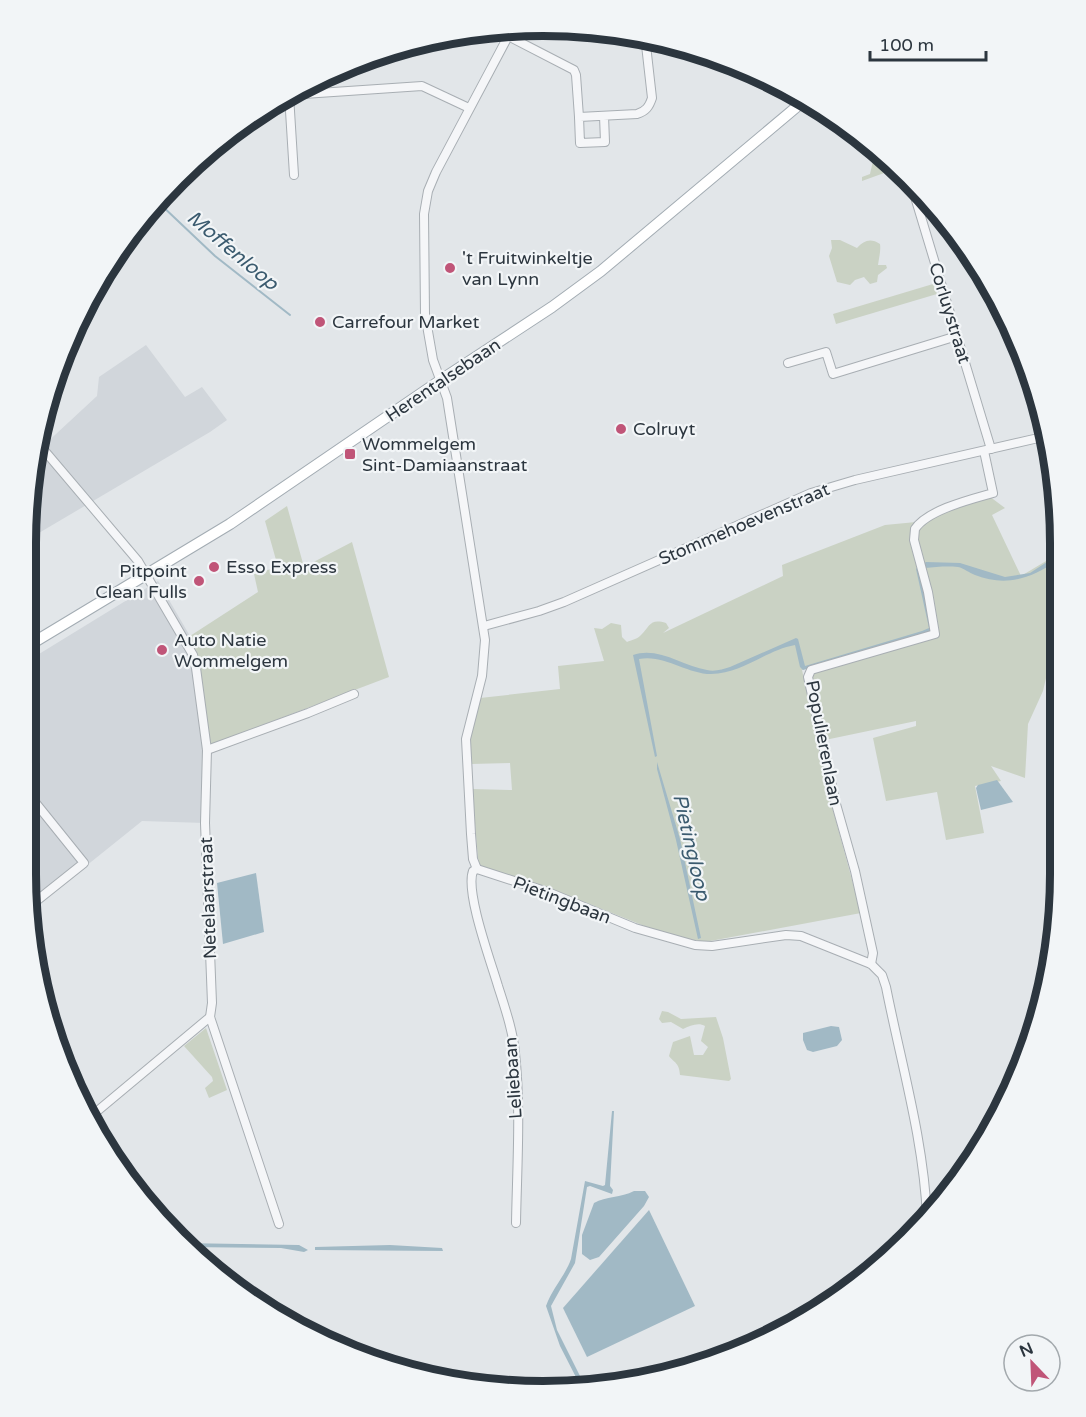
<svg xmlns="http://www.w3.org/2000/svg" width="1086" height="1417" font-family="'Varela Round',sans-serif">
  <rect width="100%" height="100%" fill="#e2e6e9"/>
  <g fill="#d1d6db">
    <path d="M 146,345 L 185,397 L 202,387 L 227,420 L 210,432 L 27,540 L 27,509 L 33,470 L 51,459 L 42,447 L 97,396 L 99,377 Z"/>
    <path d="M 158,581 L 194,643 L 198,657 L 207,750 L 205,823 L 142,821 L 30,911 L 26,874 L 26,662 Z"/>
  </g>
  <g fill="#cad2c4">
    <path d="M 882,155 L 898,168 L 862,181 L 862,177 L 870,174 L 873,161 Z"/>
    <path d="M 831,240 L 840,240 L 857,248 C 864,240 871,238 880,244 C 881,250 879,258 878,265 L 886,265 L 887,268 L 878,275 L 877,282 L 870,284 L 864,277 L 855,280 L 850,285 L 837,282 L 829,256 L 832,248 Z"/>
    <path d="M 933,284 L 937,294 L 836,324 L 833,314 Z"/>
    <path d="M 989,496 L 1005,508 L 992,515 L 1021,576 L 1056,555 L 1056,645 L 1054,644 L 1043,691 L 1028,724 L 1025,778 L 991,766 L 1001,781 L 975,786 L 984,833 L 946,840 L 937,792 L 886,801 L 873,738 L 916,726 L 916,721 L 825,740 L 811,680 L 814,673 L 931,638 L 916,534 C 932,511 964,505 989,496 Z"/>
    <path d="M 287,506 L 304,567 L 352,542 L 389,677 L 210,745 L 198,657 L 190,636 L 258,592 L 254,574 L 278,567 L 265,521 Z"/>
    <path d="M 916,522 L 921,570 L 931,632 L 802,670 L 833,810 L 861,913 L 705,942 L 667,935 L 557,891 L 481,868 L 478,858 L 472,789 L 512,790 L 510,763 L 471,764 L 470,740 L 480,698 L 560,689 L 558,666 L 604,661 L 594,628 L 602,629 L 611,623 L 621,625 L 622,637 L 627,642 C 631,640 638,639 641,635 C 650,626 650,618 666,623 L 669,628 L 663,633 L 783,576 L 782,565 L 885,525 Z"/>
    <path d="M 662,1011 L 668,1012 L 681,1019 L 716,1017 L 723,1038 L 731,1079 L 729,1081 L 680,1075 C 679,1062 675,1064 669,1056 L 673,1042 L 690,1036 L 694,1055 L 703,1055 L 708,1047 L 701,1041 L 705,1026 C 698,1022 690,1026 683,1029 L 671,1022 L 662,1023 L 659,1019 Z"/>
    <path d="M 206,1028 L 227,1090 L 209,1098 L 205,1088 L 213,1081 L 212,1077 L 184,1046 Z"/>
  </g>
  <g fill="#a1b9c5">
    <path d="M 1056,556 L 1056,561 C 1031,579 1005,587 975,575 C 969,573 964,568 958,567 C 947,566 935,567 925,568 L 923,564 L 926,562 L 960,563 L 1005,577 L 1030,573 Z"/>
    <path d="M 919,565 L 932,629 L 929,632 L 803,670 L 800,667 L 795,645 C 766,650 742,674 711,674 C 687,674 664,654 639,659 L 657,756 L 655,757 L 633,655 C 658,646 683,666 707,670 C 715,672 723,669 730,667 L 796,638 L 798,639 L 805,666 L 922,631 L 929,628 L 916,569 Z"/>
    <path d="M 657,762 L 680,839 L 701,938 L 698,939 L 676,840 L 657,769 Z"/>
    <path d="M 997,780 L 1013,802 L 981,810 L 976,788 L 978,785 Z"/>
    <path d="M 256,873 L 264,932 L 223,944 L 217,883 Z"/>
    <path d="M 831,1026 L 839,1027 L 842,1040 L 837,1046 L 813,1052 L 807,1050 L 803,1040 L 803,1033 Z"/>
    <path d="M 612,1111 L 614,1111 L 610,1186 L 613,1190 L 612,1194 L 590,1186 L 587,1187 L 575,1263 L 551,1306 L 557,1330 L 585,1386 L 581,1387 L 560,1346 L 546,1306 C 552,1289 565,1276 571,1259 L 585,1181 L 603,1186 L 605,1185 Z"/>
    <path d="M 634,1191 L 645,1191 L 649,1197 L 644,1206 L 599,1257 L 590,1260 L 582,1254 L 582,1235 L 594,1203 C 606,1196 621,1198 634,1191 Z"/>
    <path d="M 649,1210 L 695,1306 L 587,1357 L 563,1308 Z"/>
    <path d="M 181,1243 L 299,1245 L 308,1250 L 304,1252 L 281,1248 L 186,1247 Z"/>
    <path d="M 390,1245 L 442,1248 L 443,1251 L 315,1250 L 315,1247 Z"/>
  </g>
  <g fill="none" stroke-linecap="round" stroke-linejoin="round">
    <path stroke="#a1b9c5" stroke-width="2" d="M 159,203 L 215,256 L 290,315"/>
    <defs>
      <g id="minor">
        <path d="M 508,36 L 574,70 L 576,75 L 579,117"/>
        <path d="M 289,95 L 422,86 L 469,108"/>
        <path d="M 289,95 L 294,175"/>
        <path d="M 604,116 L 605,142 L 580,143 L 579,117 L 637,114 C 646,111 649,107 652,98 L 646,45"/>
        <path d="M 909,177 L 991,449"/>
        <path d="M 788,363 L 826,352 L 833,374 L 957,336"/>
        <path d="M 38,443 L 138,561 L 193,655 L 196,668 L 207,750 L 205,823 L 212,1003 L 210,1017 L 279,1224"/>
        <path d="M 484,626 L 539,611 L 564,602 L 811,493 L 855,480 L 1047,436"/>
        <path d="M 207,750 L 308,713 L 354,694"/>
        <path d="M 26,791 L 84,863 L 30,906"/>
        <path d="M 477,869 L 473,859 L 471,834 L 466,739 L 482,676 L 485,640 L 447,398 L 433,360 L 425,314 L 424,214 L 428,191 L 436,172 L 512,29"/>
        <path d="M 477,869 L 548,892 L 635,928 L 695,945 L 712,946 L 786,935 L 801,936 L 871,964 L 882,975 L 886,987 C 901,1063 924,1141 927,1218"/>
        <path d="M 477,869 L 473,871 C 465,892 491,962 498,986 C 505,1008 513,1031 515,1053 C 521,1108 517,1167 516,1223"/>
        <path d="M 871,964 L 873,953 L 855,871 L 836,804 L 808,677 L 811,670 L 935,634 L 928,592 L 914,540 L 915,529 C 927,510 972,499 993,493 L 984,451"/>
        <path d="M 89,1118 L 210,1017"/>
      </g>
      <path id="major" d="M 26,647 L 230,524 L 441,380 L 552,307 L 601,271 L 806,99"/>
    </defs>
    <use href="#minor" stroke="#a8aeb3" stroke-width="10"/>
    <use href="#major" stroke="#a3acb3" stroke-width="12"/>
    <use href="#minor" stroke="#f5f6f8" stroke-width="8"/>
    <use href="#major" stroke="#fff" stroke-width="10"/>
  </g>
  <g fill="#c05578" stroke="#f2f5f7" stroke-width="2">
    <circle cx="450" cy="268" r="6"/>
    <circle cx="320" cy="322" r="6"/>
    <circle cx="621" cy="429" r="6"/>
    <rect x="344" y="448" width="12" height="12" rx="3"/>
    <circle cx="214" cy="567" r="6"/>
    <circle cx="199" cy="581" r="6"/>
    <circle cx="162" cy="650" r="6"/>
  </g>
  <g text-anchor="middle" stroke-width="4.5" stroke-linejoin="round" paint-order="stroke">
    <g font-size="18" fill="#2c363f" stroke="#f2f5f7" text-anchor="start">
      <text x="462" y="264">'t Fruitwinkeltje<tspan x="462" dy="21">van Lynn</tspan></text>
      <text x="332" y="328">Carrefour Market</text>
      <text x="633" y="435">Colruyt</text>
      <text x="362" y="450">Wommelgem<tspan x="362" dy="21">Sint-Damiaanstraat</tspan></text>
      <text x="226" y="573">Esso Express</text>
      <text x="187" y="577" text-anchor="end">Pitpoint<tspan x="187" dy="21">Clean Fulls</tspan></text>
      <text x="174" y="646">Auto Natie<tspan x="174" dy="21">Wommelgem</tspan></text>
    </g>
    <g font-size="18" fill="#2c363f" stroke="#f2f5f7">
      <text transform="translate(950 313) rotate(73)" y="6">Corluystraat</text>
      <text transform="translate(443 380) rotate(-34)" y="6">Herentalsebaan</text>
      <text transform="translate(744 524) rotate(-23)" y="6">Stommehoevenstraat</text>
      <text transform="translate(824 743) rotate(79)" y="6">Populierenlaan</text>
      <text transform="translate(208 898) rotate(-92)" y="6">Netelaarstraat</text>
      <text transform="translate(562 900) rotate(21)" y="6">Pietingbaan</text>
      <text transform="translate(513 1078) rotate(-94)" y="6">Leliebaan</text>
    </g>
    <g font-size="20" font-style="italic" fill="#3b5b6f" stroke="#f2f5f7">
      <text transform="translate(233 250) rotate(40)" y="7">Moffenloop</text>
      <text transform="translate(692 847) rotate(77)" y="7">Pietingloop</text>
    </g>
  </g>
  <path d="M0 0H1086V1417H0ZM543 36H543A507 507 0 0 1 1050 543V874A507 507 0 0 1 543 1381H543A507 507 0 0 1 36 874V543A507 507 0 0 1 543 36Z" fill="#f2f5f7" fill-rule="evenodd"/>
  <path fill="none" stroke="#2c363f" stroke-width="8" d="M543 36H543A507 507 0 0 1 1050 543V874A507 507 0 0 1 543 1381H543A507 507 0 0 1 36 874V543A507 507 0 0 1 543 36Z"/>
  <g transform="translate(1032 1363) rotate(337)"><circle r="28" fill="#f2f5f7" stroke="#a3a9ad" stroke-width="1.5"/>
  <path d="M0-4.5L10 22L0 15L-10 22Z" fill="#c05578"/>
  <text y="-9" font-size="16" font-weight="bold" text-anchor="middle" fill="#2c363f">N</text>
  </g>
  <path d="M870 51v9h116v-9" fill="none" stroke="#2c363f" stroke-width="3"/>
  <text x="879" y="51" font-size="18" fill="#2c363f" stroke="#f2f5f7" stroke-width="4.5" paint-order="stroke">100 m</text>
</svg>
